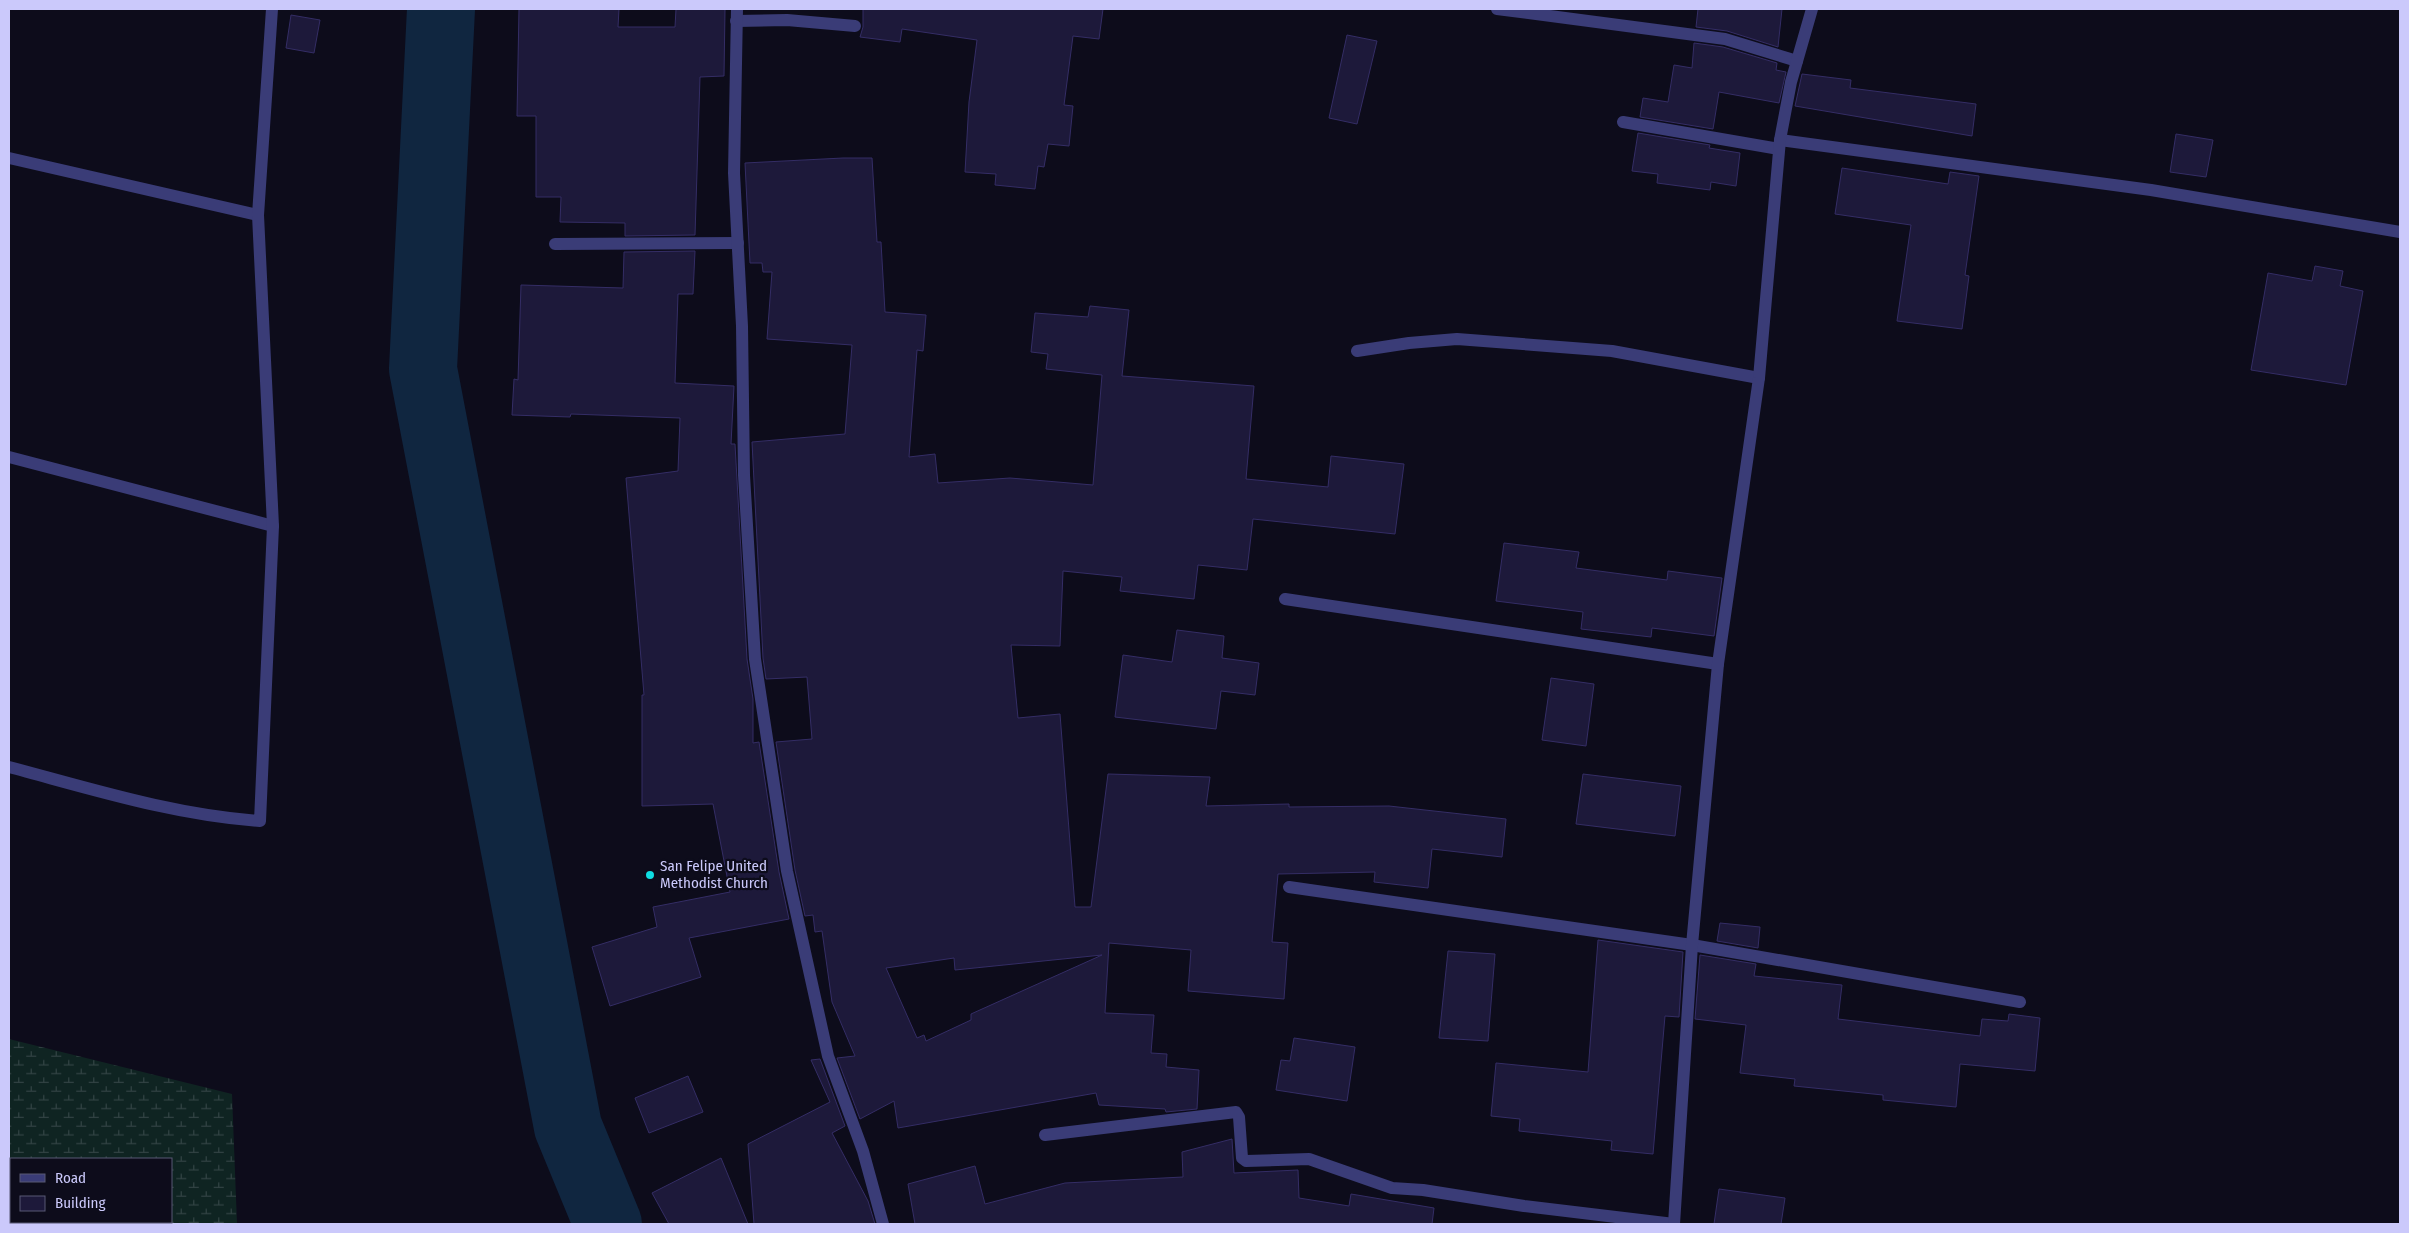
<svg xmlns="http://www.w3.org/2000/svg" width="2409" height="1233" font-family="'Fira Sans Condensed',sans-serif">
  <defs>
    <pattern id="wetland-marsh" width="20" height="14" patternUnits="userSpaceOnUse" patternTransform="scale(1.25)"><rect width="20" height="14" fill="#0f2422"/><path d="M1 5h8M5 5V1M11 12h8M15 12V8" fill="none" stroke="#314243"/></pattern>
  </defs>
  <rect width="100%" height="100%" fill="#0d0c1b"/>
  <path fill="url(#wetland-marsh)" fill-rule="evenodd" d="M 9,1039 L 232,1094 L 237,1224 L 9,1224 ZM 11,1159 L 171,1159 L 171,1222 L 11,1222 Z"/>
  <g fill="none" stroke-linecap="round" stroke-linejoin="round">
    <path stroke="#102640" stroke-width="68" d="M 441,9 L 423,369 L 568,1127 L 608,1224"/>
  </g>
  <g fill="#1d193a" stroke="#342d65" fill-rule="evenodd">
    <path d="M 519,9 L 619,9 L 618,27 L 675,27 L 676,9 L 725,9 L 724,76 L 700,77 L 695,235 L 625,236 L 625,223 L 560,222 L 561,197 L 536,197 L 536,116 L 517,116 Z"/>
    <path d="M 863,9 L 1103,9 L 1099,39 L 1073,36 L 1064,105 L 1073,106 L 1069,146 L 1048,144 L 1044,167 L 1038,166 L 1035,189 L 995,185 L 996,174 L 965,172 L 969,102 L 977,40 L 902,29 L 900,42 L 860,37 L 863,27 Z"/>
    <path d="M 1698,9 L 1782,9 L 1778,47 L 1727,31 L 1696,27 Z"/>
    <path d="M 291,15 L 320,20 L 314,53 L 286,48 Z"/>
    <path d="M 1347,35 L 1377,41 L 1357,124 L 1329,118 Z"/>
    <path d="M 1694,43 L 1723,47 L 1777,63 L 1776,70 L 1786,72 L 1779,103 L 1719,92 L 1713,129 L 1640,117 L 1643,98 L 1668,102 L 1674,65 L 1692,68 Z"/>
    <path d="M 1802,74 L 1851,80 L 1850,88 L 1976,104 L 1972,136 L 1795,106 Z"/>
    <path d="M 1638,133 L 1710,145 L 1709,148 L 1740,153 L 1736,186 L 1711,182 L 1710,190 L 1657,183 L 1658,174 L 1632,171 Z"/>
    <path d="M 2176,134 L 2213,140 L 2206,177 L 2170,172 Z"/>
    <path d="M 843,158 L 872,158 L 877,242 L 881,242 L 885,312 L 926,315 L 923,351 L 917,350 L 909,457 L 935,454 L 938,483 L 1010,478 L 1093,485 L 1102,375 L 1046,369 L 1048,354 L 1031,352 L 1035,313 L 1088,317 L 1090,306 L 1129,310 L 1122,376 L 1254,386 L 1246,479 L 1328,487 L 1331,456 L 1404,464 L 1395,534 L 1253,519 L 1247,570 L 1198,565 L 1194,599 L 1120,591 L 1122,577 L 1063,571 L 1060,646 L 1011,645 L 1018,718 L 1060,714 L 1075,907 L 1091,907 L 1108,774 L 1210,777 L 1206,806 L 1289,804 L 1289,807 L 1389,806 L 1506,819 L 1502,857 L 1432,849 L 1428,888 L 1374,882 L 1375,872 L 1278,874 L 1272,942 L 1288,943 L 1284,999 L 1188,991 L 1191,950 L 1109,943 L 1105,1013 L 1154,1015 L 1151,1053 L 1167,1054 L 1166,1067 L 1199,1070 L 1197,1109 L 1166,1112 L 1165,1109 L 1099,1105 L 1096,1093 L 898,1128 L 894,1101 L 860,1119 L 837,1058 L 855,1056 L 832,1002 L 822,931 L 815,932 L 813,915 L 805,916 L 795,870 L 776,742 L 812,739 L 807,677 L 766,679 L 763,658 L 752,442 L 845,434 L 852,345 L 767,339 L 772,272 L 763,272 L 762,263 L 750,263 L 745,163 ZM 1102,955 L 971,1014 L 971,1020 L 926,1041 L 924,1035 L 917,1038 L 886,968 L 954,958 L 955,970 Z"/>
    <path d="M 1842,168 L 1948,184 L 1950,172 L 1979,176 L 1965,275 L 1969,276 L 1962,329 L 1897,321 L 1911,225 L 1835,214 Z"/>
    <path d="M 695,251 L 693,294 L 678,294 L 675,383 L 734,386 L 731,444 L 735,444 L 747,659 L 753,699 L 753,743 L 759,742 L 779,872 L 789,919 L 689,938 L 701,977 L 610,1006 L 592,947 L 657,927 L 653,907 L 730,892 L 713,804 L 642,806 L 642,695 L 644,695 L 626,478 L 678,471 L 680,418 L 571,414 L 570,417 L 512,415 L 514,379 L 518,380 L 521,285 L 623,288 L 624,252 Z"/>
    <path d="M 2315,266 L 2343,271 L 2340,286 L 2363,291 L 2346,385 L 2251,370 L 2268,273 L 2312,281 Z"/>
    <path d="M 1504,543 L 1579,552 L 1576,568 L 1667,580 L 1668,571 L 1722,578 L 1714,636 L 1652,628 L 1651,637 L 1581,629 L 1583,612 L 1496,601 Z"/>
    <path d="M 1177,630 L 1224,636 L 1222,658 L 1259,663 L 1255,695 L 1221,691 L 1216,729 L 1115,717 L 1123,655 L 1172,662 Z"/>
    <path d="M 1551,678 L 1594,684 L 1586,746 L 1542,740 Z"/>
    <path d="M 1583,774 L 1681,786 L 1675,836 L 1576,824 Z"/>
    <path d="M 1720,923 L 1760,927 L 1758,948 L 1717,941 Z"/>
    <path d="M 1598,940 L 1683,952 L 1679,1017 L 1665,1016 L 1653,1154 L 1611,1150 L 1612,1141 L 1519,1131 L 1520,1119 L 1491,1116 L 1496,1063 L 1588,1072 Z"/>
    <path d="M 1448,951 L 1495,954 L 1488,1041 L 1439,1038 Z"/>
    <path d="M 1700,955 L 1756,964 L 1754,976 L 1842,985 L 1838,1019 L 1980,1036 L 1982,1019 L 2008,1021 L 2009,1014 L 2040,1018 L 2035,1071 L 1960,1064 L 1956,1107 L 1883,1100 L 1883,1095 L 1794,1086 L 1795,1079 L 1740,1073 L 1746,1025 L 1695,1019 Z"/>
    <path d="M 1294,1038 L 1355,1047 L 1347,1101 L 1276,1090 L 1281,1060 L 1290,1061 Z"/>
    <path d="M 820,1059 L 845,1126 L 832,1133 L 868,1201 L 875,1224 L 754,1224 L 748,1144 L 830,1102 L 811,1060 Z"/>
    <path d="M 688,1076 L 703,1112 L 649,1133 L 635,1098 Z"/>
    <path d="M 1232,1139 L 1234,1173 L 1298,1170 L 1299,1198 L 1349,1206 L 1351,1194 L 1434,1208 L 1432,1224 L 915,1224 L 908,1184 L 975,1166 L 985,1204 L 1065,1183 L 1183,1177 L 1182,1152 Z"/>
    <path d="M 721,1158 L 748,1224 L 669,1224 L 652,1193 Z"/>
    <path d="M 1719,1189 L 1785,1198 L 1781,1224 L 1714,1224 Z"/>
  </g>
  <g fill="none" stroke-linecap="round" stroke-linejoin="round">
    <g stroke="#3a3c77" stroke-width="12">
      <path d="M 1623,122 L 1779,149"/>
      <path d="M 1357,351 L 1409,343 L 1457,339 L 1612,351 L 1759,378"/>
    </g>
    <g stroke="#3a3c77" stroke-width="12">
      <path d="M 1497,9 L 1725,39 L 1797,61"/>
      <path d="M 736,21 L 787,20 L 855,26"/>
      <path d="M 1780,140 L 2151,190 L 2400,232"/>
      <path d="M 9,158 L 258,215"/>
      <path d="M 555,244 L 738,243"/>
      <path d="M 9,457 L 273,526"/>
      <path d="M 1285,599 L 1718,664"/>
      <path d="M 9,767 C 92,789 174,815 260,821 L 273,526 L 258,215 L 272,9"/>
      <path d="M 1289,887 L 1692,945 L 2020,1002"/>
      <path d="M 1045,1135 L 1236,1112 L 1239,1117 L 1242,1158 L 1246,1161 L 1309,1159 L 1392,1188 L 1423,1190 L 1524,1206 L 1674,1224"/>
      <path d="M 1674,1224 L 1692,945 L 1718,664 L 1759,378 L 1780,140 L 1791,82 L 1812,9"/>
    </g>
    <path stroke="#3a3c77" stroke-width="12" d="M 737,9 L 734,173 L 742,326 L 744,475 L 755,659 L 787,871 L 828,1056 L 863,1151 L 883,1224"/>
  </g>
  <circle fill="#0fdde2" stroke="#0d0c1b" stroke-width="2" cx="650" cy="875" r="5"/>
  <g text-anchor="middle" stroke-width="4.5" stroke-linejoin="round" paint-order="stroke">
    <g font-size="15" fill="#cbc9fb" stroke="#0d0c1b" text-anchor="start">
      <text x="660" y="871">San Felipe United<tspan x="660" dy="17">Methodist Church</tspan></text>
    </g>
  </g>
  <rect width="2409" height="1233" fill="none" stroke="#cbc9fb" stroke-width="20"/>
  <rect x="10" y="1158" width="162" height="65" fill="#0d0c1b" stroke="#595875"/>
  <rect x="20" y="1174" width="25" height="8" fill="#3a3c77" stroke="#595875"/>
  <text x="55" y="1183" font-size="15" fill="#cbc9fb">Road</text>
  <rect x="20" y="1196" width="25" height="15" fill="#1d193a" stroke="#595875"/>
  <text x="55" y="1208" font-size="15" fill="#cbc9fb">Building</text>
</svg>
